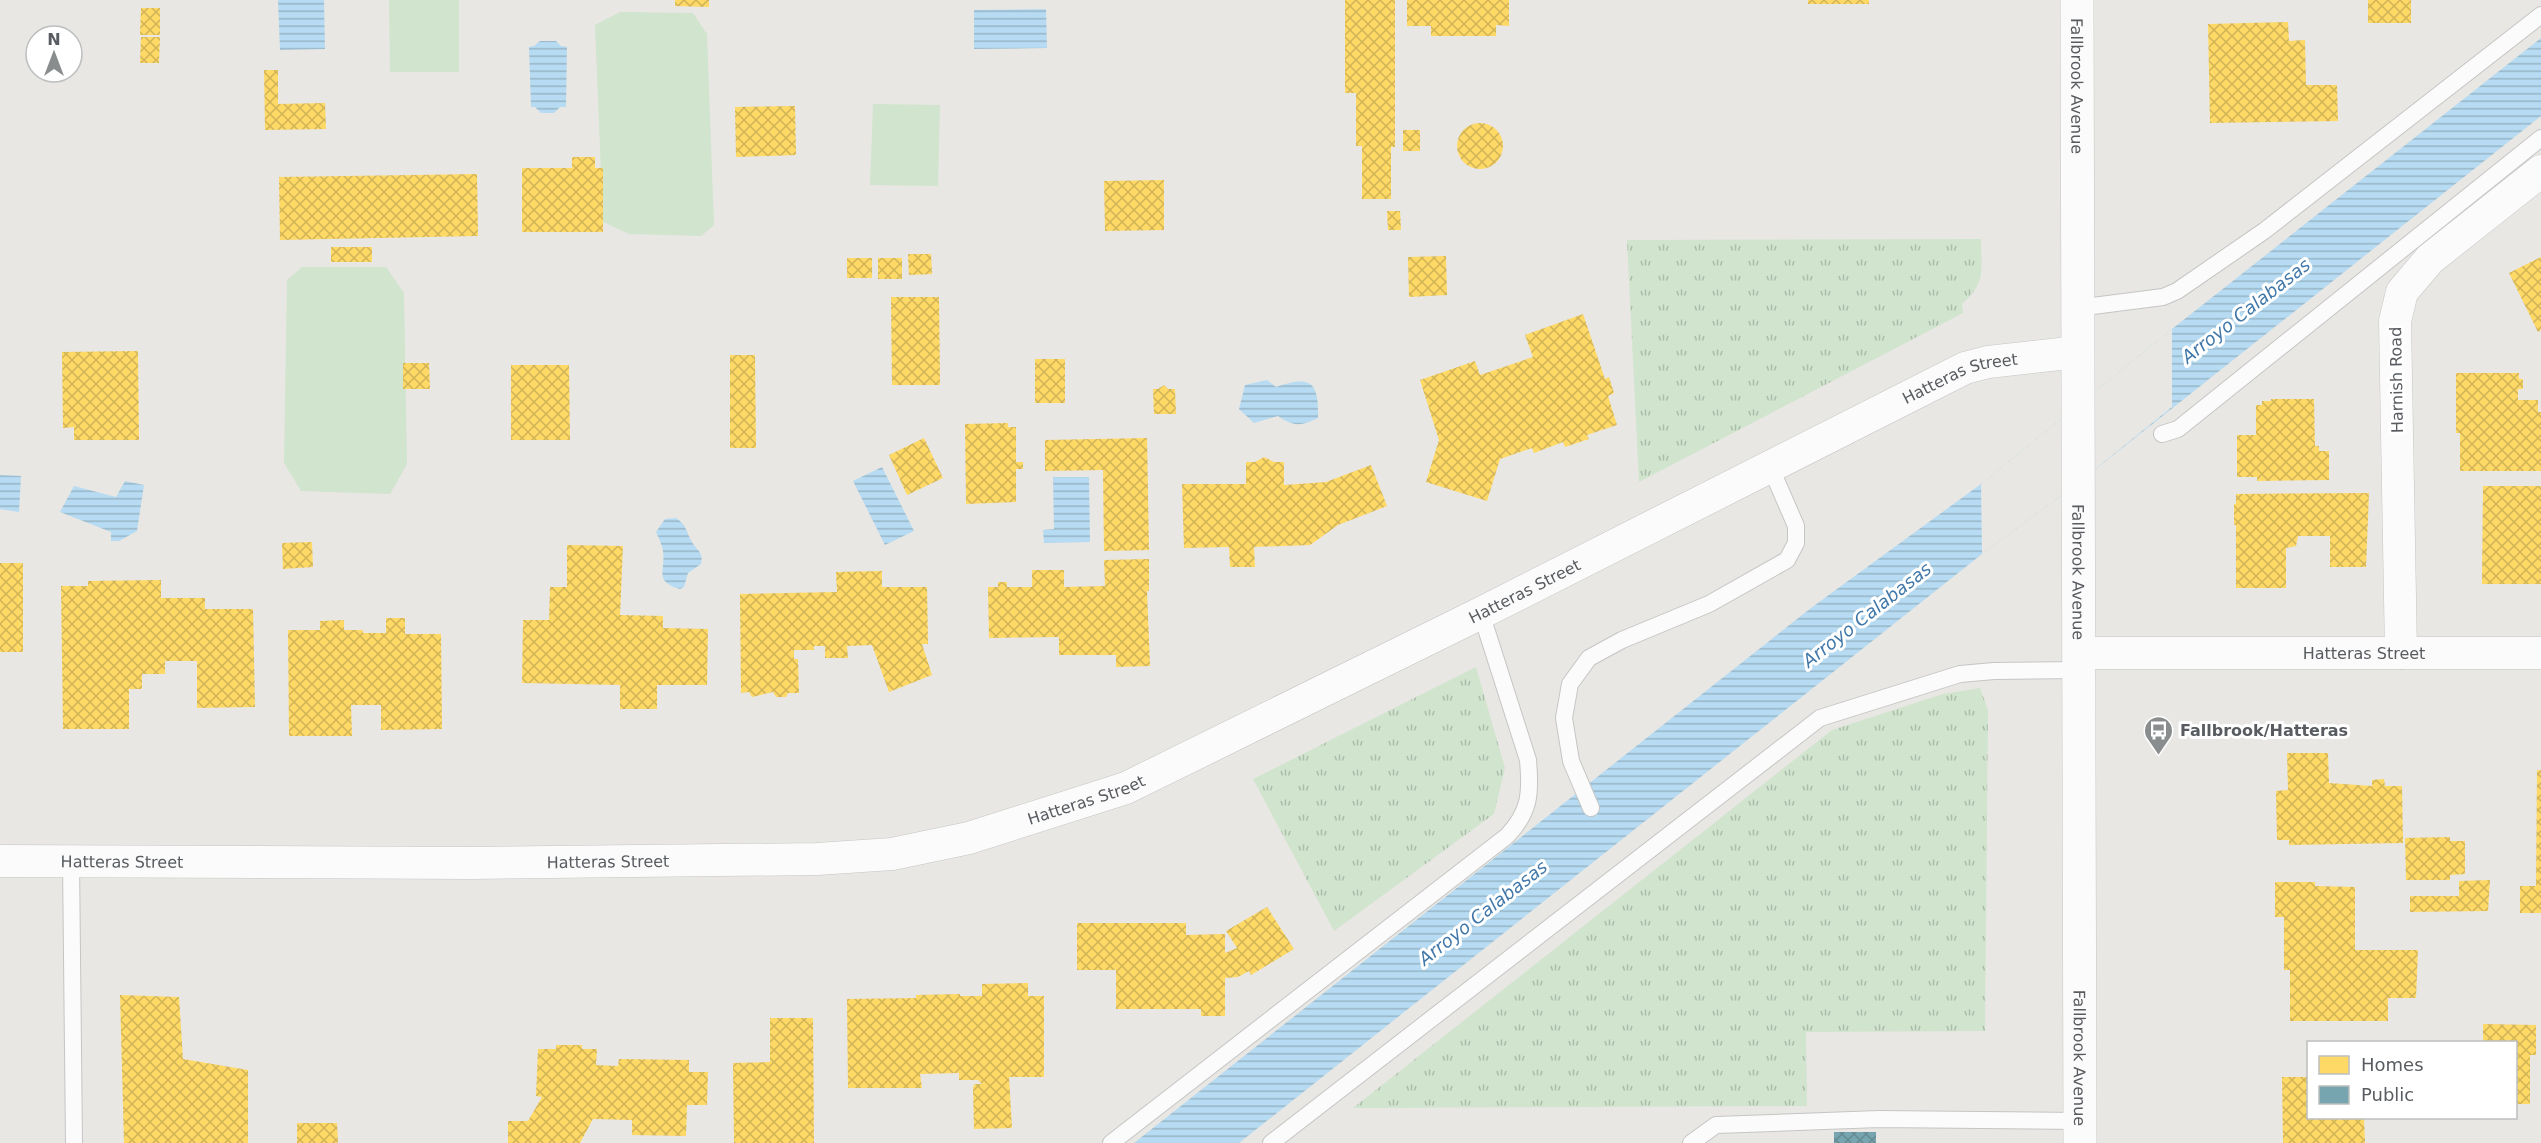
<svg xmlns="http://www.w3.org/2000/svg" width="2541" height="1143" font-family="'DejaVu Sans',sans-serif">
  <defs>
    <pattern id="grass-tufts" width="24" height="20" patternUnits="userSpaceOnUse" patternTransform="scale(1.5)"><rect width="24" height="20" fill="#d1e4ce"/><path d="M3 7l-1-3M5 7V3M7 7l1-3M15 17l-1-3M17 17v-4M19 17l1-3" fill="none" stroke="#acbcab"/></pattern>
    <pattern id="water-rules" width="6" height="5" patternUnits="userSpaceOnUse" patternTransform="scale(1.5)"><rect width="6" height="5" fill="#b6dbf2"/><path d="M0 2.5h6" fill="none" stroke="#97b5c7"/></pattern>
    <pattern id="homes-cross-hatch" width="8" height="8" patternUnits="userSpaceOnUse" patternTransform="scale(1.5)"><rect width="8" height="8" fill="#ffd966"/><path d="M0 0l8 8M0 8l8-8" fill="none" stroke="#d1b357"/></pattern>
    <pattern id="public-cross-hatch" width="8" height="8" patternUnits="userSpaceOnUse" patternTransform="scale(1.5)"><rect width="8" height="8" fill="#76a5af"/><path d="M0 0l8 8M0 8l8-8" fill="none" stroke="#648a92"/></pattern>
  </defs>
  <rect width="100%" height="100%" fill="#e8e7e3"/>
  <g fill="url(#grass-tufts)">
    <path d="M 1981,239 C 1981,269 1987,282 1962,304 L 1963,313 L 1639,482 L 1627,240 Z"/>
    <path d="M 1476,667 L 1505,768 L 1494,814 L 1334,931 L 1253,779 Z"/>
    <path d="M 1980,688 L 1988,710 L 1985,1031 L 1806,1032 L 1807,1106 L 1353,1108 L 1832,730 L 1943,694 Z"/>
  </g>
  <g fill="#d1e4ce">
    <path d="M 389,0 L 459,0 L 459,72 L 390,72 Z"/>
    <path d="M 620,12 L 693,13 L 707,34 L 714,225 L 701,236 L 629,234 L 603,222 L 595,25 Z"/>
    <path d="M 873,104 L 940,105 L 938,186 L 870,185 Z"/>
    <path d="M 302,267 L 386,267 L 404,293 L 407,464 L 390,494 L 301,491 L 284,463 L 287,280 Z"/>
  </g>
  <g fill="url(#water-rules)">
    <path d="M 278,0 L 324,0 L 325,49 L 280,50 Z"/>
    <path d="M 1046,9 L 1047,48 L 974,49 L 974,10 Z"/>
    <path d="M 2541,38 L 2541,116 L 2078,483 L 1982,554 L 1239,1143 L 1134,1143 L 1811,608 L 1981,484 L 2172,329 Z"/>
    <path d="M 540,41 L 556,41 L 561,46 L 567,47 L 566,107 L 560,107 L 554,113 L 541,113 L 535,107 L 531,107 L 529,47 L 534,46 Z"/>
    <path d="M 1267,380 L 1276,387 C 1311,375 1319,382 1318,418 C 1301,426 1294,427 1278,416 L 1254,423 L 1239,409 L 1245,385 Z"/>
    <path d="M 882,467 L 914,531 L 885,545 L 853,481 Z"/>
    <path d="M 0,475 L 21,476 L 19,512 L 0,509 Z"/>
    <path d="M 1053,477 L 1089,477 L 1090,542 L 1044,543 L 1043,530 L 1054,529 Z"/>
    <path d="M 125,481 L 144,485 L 137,531 L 119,541 L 111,541 L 111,532 L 60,512 L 74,486 L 116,497 Z"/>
    <path d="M 676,518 C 687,525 686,532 692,542 C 697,551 704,552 701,564 L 688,573 L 684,587 L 680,589 C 653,581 666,571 663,551 C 662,545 659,538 656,532 L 665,519 Z"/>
  </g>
  <path fill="#e8e7e3" d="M 2172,329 L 2172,407 L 2078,483 L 1982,554 L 1981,484 Z"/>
  <g fill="url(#homes-cross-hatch)">
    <path d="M 675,0 L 709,0 L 709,7 L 675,6 Z"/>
    <path d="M 1345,0 L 1395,0 L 1395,147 L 1391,147 L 1391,199 L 1362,199 L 1362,146 L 1356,146 L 1356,93 L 1345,93 Z"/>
    <path d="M 1407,0 L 1509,0 L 1509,26 L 1496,25 L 1496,36 L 1431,36 L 1431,26 L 1407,26 Z"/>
    <rect x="1808" y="0" width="61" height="4"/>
    <rect x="2368" y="0" width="43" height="23"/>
    <path d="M 141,8 L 160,8 L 160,35 L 140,35 Z"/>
    <path d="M 2288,22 L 2289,41 L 2305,40 L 2306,85 L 2337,85 L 2338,121 L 2210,123 L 2208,24 Z"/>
    <path d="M 141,37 L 160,37 L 159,63 L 140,63 Z"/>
    <path d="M 264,70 L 278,70 L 278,104 L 325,103 L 326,129 L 265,130 Z"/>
    <path d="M 795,106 L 796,155 L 736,157 L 735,107 Z"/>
    <circle cx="1480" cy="146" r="23"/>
    <rect x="1403" y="130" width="17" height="21"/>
    <path d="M 572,157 L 595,157 L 595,168 L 603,168 L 603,232 L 522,232 L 522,168 L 572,168 Z"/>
    <path d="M 477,174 L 478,236 L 280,240 L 279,177 Z"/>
    <path d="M 1164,180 L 1164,230 L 1105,231 L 1104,181 Z"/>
    <path d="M 1387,211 L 1400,211 L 1401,230 L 1388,230 Z"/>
    <rect x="331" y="247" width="41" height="15"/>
    <path d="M 908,254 L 931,254 L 932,274 L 909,275 Z"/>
    <path d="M 1446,256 L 1447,295 L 1409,297 L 1408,257 Z"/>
    <path d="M 2541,257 L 2541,330 L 2538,332 L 2509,273 Z"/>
    <rect x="847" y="258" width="25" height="20"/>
    <rect x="878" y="258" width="24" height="21"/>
    <path d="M 891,297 L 939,297 L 940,385 L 892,385 Z"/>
    <path d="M 1583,314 L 1605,379 L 1609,377 L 1614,393 L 1608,396 L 1617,425 L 1587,435 L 1589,439 L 1565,447 L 1563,442 L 1534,453 L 1532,448 L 1500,459 L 1487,501 L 1426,482 L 1439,440 L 1420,380 L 1475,361 L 1480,375 L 1533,357 L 1525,335 Z"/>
    <path d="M 138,351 L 139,440 L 74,440 L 74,427 L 63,428 L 62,352 Z"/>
    <path d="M 730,355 L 755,355 L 756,448 L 730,448 Z"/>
    <rect x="1035" y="359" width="30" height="44"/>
    <path d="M 403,363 L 429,363 L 430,389 L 403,389 Z"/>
    <path d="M 511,365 L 569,365 L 570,440 L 511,440 Z"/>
    <path d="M 2456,373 L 2519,373 L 2519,379 L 2523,379 L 2523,389 L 2518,389 L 2518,400 L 2538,400 L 2538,412 L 2541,412 L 2541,471 L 2460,471 L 2460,433 L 2456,433 Z"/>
    <path d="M 1164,385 L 1168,389 L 1175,389 L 1176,414 L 1154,414 L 1153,389 L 1158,389 Z"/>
    <path d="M 2271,399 L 2314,399 L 2315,446 L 2319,446 L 2319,451 L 2329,451 L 2329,480 L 2257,481 L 2257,477 L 2237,477 L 2237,435 L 2256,435 L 2256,405 L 2262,405 L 2262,401 L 2271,401 Z"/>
    <path d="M 1008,423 L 1008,427 L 1016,427 L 1016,462 L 1023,462 L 1023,469 L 1016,469 L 1016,502 L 966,504 L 965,424 Z"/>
    <path d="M 924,438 L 943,478 L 907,495 L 889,455 Z"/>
    <path d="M 1147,438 L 1149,550 L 1104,551 L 1103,470 L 1045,471 L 1045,440 Z"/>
    <path d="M 1264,457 L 1274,462 L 1284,462 L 1284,485 L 1326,482 L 1371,465 L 1387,506 L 1338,525 L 1310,545 L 1254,547 L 1255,567 L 1230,567 L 1229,547 L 1184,548 L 1182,484 L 1246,484 L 1246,462 L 1255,462 Z"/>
    <path d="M 2483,486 L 2541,486 L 2541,584 L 2482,584 Z"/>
    <path d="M 2369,493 L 2366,567 L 2330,567 L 2330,536 L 2298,536 L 2296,546 L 2286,548 L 2286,588 L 2236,588 L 2236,525 L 2234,525 L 2234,504 L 2236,504 L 2236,494 Z"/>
    <path d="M 312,542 L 313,567 L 283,569 L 282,543 Z"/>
    <path d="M 567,545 L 623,546 L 620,615 L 663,616 L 663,628 L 708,629 L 707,685 L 657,685 L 657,709 L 620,709 L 620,685 L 522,683 L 523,620 L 549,620 L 550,587 L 567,587 Z"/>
    <path d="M 1149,559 L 1149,591 L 1147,591 L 1150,666 L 1116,667 L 1116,655 L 1059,655 L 1059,637 L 989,638 L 988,587 L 998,587 L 998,582 L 1007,582 L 1007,587 L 1032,587 L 1032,570 L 1064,570 L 1064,587 L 1105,586 L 1104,560 Z"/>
    <rect x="0" y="563" width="23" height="89"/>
    <path d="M 882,571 L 882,587 L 927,587 L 928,644 L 922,644 L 932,675 L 889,692 L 872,645 L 847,646 L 848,658 L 825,658 L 825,646 L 814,646 L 814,650 L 794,650 L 794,659 L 798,659 L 799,693 L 788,693 L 786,697 L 776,697 L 773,692 L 752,697 L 749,692 L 741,693 L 740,594 L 837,592 L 836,572 Z"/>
    <path d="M 161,580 L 161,598 L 205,598 L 205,609 L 253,609 L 255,707 L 197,708 L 197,661 L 165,661 L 165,674 L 142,674 L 142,689 L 129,689 L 129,729 L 63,729 L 61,586 L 88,586 L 88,581 Z"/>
    <path d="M 386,618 L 405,618 L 405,634 L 441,634 L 442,729 L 381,730 L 381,705 L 351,705 L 352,736 L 289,736 L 288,630 L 320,630 L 320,621 L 344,620 L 344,630 L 363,630 L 363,633 L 386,633 Z"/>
    <path d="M 2287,753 L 2328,753 L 2329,783 L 2372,786 L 2372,780 L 2384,779 L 2385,786 L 2402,786 L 2403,843 L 2289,845 L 2289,840 L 2277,840 L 2276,791 L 2288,790 Z"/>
    <path d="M 2537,770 L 2541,770 L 2541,913 L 2520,913 L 2520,886 L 2536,886 Z"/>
    <path d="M 2450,837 L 2450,841 L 2465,841 L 2465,874 L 2450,875 L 2450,880 L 2406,880 L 2405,838 Z"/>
    <path d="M 2490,880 L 2488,911 L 2410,912 L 2410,896 L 2459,896 L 2459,881 Z"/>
    <path d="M 2275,882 L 2315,882 L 2315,886 L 2355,887 L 2355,950 L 2418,950 L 2416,998 L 2388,998 L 2388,1021 L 2290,1021 L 2290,970 L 2284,970 L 2284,917 L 2275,917 Z"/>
    <path d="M 1267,907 L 1294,949 L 1251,975 L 1249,971 L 1238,977 L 1225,978 L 1225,1016 L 1201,1016 L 1201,1009 L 1116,1009 L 1116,970 L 1077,970 L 1077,923 L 1186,923 L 1186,935 L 1225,934 L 1225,953 L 1237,948 L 1226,931 Z"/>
    <path d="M 1028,983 L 1028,996 L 1044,996 L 1044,1077 L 1009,1077 L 1012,1128 L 974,1129 L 973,1087 L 975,1084 L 982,1084 L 978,1080 L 959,1080 L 959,1073 L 920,1074 L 922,1088 L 848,1088 L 847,999 L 916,998 L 916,995 L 960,994 L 960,996 L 982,996 L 982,984 Z"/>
    <path d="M 120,995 L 179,997 L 183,1059 L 248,1070 L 248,1143 L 124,1143 Z"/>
    <path d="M 770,1018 L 813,1018 L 814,1143 L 734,1143 L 733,1063 L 770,1062 Z"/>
    <path d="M 2483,1024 L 2536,1025 L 2536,1055 L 2530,1055 L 2530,1104 L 2516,1104 L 2516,1042 L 2483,1042 Z"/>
    <path d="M 556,1045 L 582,1045 L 582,1049 L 597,1049 L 596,1065 L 618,1066 L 619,1059 L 689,1060 L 689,1072 L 708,1072 L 707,1105 L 687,1105 L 686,1136 L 632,1135 L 632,1120 L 593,1119 L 580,1143 L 508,1143 L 508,1121 L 528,1121 L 542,1097 L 536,1096 L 538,1049 L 556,1049 Z"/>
    <path d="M 2282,1077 L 2308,1077 L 2308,1118 L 2364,1118 L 2365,1143 L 2283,1143 Z"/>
    <path d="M 297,1123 L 337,1123 L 338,1143 L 297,1143 Z"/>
  </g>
  <rect fill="url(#public-cross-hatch)" x="1834" y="1132" width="42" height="11"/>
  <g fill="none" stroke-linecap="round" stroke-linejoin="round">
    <defs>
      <g id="service">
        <path d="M 2077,308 L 2163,297 L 2177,291 L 2264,231 L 2541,15"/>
        <path d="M 2162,434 L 2178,429 L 2541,138"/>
        <path d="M 1591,808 L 1571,761 L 1564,718 L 1570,684 L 1589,658 L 1622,640 L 1709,604 L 1787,560 L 1796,543 L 1796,526 L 1770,466"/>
        <path d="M 71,861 L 74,1143"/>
        <path d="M 1111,1143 L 1507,836 C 1530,812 1531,793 1528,760 L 1481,613"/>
        <path d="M 1271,1143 L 1820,718 L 1960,674 L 1994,671 L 2079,670"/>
        <path d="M 1691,1143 L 1716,1125 L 1879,1119 L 2080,1121"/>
      </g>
      <g id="minor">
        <path id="s1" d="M 2079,653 L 2541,653"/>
        <path d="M 2401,653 L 2395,321 L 2402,292 L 2430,259 L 2541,171"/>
        <path id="s2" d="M 0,861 L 472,863 L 817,859 L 892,854 L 969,838 L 1126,788 L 1481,613 L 1965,368 L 1988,362 L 2077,352"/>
      </g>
      <g id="secondary">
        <path id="s3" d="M 2077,0 L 2080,1143"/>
      </g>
    </defs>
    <use href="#service" stroke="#c5c5c5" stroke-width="18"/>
    <use href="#minor" stroke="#c5c5c5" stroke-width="33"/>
    <use href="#secondary" stroke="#c5c6c6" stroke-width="34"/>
    <use href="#service" stroke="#fcfbfb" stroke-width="16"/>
    <use href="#minor" stroke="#fcfbfb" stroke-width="32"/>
    <use href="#secondary" stroke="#fcfbfb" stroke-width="33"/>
  </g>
  <defs>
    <symbol id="bus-pin" viewBox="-11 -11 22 30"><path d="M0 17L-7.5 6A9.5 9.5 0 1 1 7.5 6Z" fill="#8a8d8e" stroke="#fff"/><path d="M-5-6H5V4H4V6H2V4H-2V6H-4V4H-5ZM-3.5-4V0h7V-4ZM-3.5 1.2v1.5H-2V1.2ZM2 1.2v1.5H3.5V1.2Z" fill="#fff"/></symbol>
  </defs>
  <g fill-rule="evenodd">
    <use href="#bus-pin" x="2142" y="714" width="33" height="45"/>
  </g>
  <g text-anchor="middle" stroke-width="6" stroke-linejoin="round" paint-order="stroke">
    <g font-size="16" fill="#585c60" stroke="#fff">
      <text dy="6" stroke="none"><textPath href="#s3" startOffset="86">Fallbrook Avenue</textPath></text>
      <text dy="6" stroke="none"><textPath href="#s2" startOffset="2066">Hatteras Street</textPath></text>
      <text transform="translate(2396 380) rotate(-91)" y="6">Harnish Road</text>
      <text dy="6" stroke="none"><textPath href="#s3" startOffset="572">Fallbrook Avenue</textPath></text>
      <text dy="6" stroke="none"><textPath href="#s2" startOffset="1580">Hatteras Street</textPath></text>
      <text dy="6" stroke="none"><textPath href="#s1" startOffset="285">Hatteras Street</textPath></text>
      <text dy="6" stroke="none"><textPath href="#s2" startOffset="1094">Hatteras Street</textPath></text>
      <text dy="6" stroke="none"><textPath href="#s2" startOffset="122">Hatteras Street</textPath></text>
      <text dy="6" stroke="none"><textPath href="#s2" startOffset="608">Hatteras Street</textPath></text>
      <text dy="6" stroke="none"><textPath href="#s3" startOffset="1058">Fallbrook Avenue</textPath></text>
    </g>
    <g font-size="16" font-weight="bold" fill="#585c60" stroke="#fff" text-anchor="start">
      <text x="2180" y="736">Fallbrook/Hatteras</text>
    </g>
    <g font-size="18" font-style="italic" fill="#4178a9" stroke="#fff">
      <text transform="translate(2246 311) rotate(-38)" y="6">Arroyo Calabasas</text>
      <text transform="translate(1867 615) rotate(-38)" y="6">Arroyo Calabasas</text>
      <text transform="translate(1483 913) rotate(-38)" y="6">Arroyo Calabasas</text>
    </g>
  </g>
  <rect x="2307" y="1041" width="210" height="78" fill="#ffffff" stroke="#bcbebf" stroke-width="1.5"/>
  <rect x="2319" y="1056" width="30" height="18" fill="#ffd966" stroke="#bcbebf" stroke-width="1.5"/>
  <text x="2361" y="1071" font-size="18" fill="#585c60">Homes</text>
  <rect x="2319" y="1086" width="30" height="18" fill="#76a5af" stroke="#bcbebf" stroke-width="1.5"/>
  <text x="2361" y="1101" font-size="18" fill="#585c60">Public</text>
  <g transform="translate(54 54)"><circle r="28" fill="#ffffff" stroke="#bcbebf" stroke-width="1.5"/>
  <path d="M0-4.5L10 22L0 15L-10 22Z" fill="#8a8d8e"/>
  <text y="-9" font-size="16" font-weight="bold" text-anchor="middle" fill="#585c60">N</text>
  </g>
</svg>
